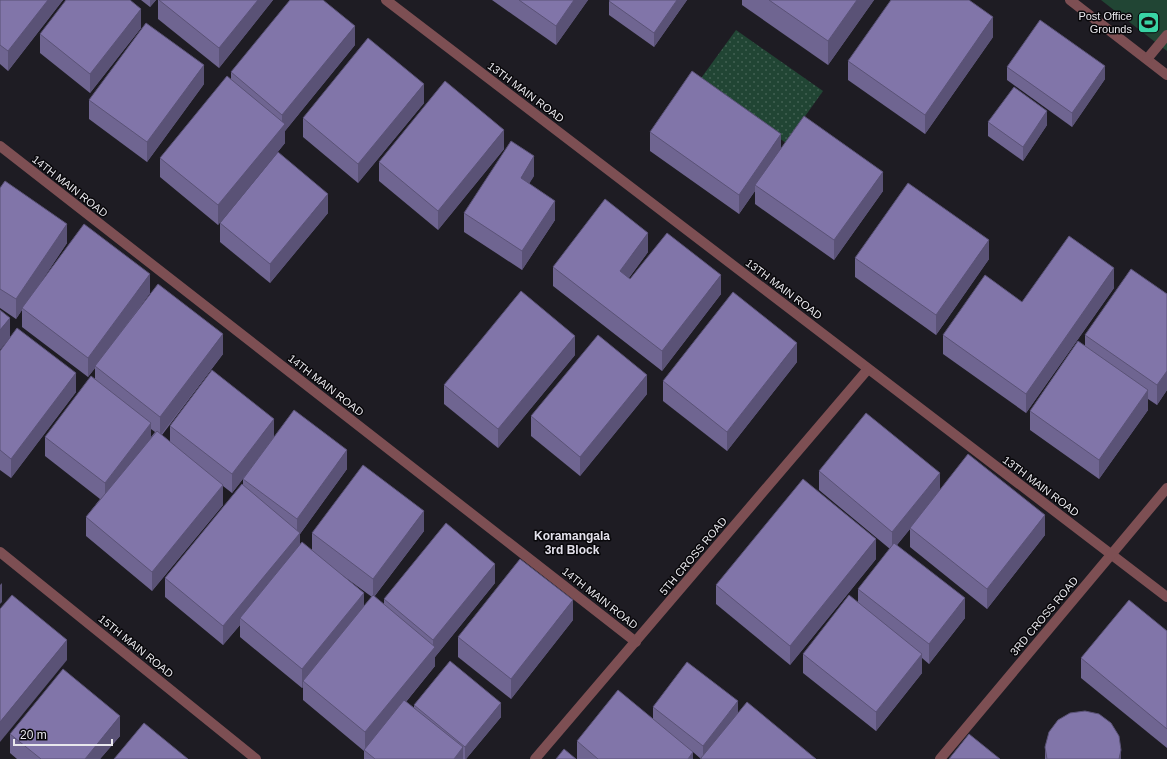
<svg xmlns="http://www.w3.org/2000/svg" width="1167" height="759" font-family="Arial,sans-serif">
  <defs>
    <pattern id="grass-dots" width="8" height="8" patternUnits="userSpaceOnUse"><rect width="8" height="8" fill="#214534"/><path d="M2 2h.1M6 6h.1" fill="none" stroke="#416052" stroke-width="1.8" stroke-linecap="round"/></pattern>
  </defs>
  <rect width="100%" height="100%" fill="#1e1c23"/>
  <path fill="url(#grass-dots)" d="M 736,30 L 823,91 L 786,143 L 699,81 Z"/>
  <path fill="#214534" d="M 1101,0 L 1167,0 L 1167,51 L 1159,45 Z"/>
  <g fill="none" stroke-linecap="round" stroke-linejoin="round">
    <g stroke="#7d4f53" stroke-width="10">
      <path d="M 386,0 L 1167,597"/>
      <path d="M 1070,0 L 1167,75"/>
      <path d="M 1147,59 L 1167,35"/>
      <path d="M 0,146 L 636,642"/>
      <path d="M 0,552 L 256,759"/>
      <path d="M 535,759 L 868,369"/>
      <path d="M 940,759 L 1167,488"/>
    </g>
  </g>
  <g fill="#6f6591" fill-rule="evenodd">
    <path d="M 0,0 L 63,0 L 8,71 L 0,64 Z"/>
    <path d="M 141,0 L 156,0 L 150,7 Z"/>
    <path d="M 158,0 L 273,0 L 219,68 L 158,19 Z"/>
    <path d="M 492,0 L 588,0 L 556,45 Z"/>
    <path d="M 610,0 L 687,0 L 654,47 L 609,15 L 609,1 Z"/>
    <path d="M 742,0 L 874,0 L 828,65 L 742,5 Z"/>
    <path d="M 141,28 L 90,93 L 40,53 L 40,34 Z"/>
    <path d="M 993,37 L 925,134 L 848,80 L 848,61 Z"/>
    <path d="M 355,45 L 285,131 L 285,143 L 218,225 L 160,177 L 160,158 L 231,79 L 231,72 Z"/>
    <path d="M 1007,67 L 1105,79 L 1072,127 L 1007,80 Z"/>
    <path d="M 204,84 L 147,162 L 89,119 L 89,100 Z"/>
    <path d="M 424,103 L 358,183 L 303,137 L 303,118 Z"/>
    <path d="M 988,122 L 1047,125 L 1023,161 L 988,136 Z"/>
    <path d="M 650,132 L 781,148 L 883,191 L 834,260 L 755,204 L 755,191 L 739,214 L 650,151 Z"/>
    <path d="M 504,149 L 438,230 L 379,181 L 379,162 Z"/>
    <path d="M 534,176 L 529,183 L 555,220 L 522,270 L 464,232 L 464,213 Z"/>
    <path d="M 0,188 L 67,243 L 41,282 L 150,293 L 130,321 L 223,354 L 162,435 L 170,442 L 170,426 L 274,437 L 347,469 L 300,534 L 300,545 L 312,550 L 312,533 L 424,531 L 374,597 L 384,605 L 384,599 L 495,583 L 435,657 L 435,666 L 406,702 L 414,708 L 414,705 L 501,717 L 466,759 L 364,759 L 364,751 L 303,700 L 303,687 L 302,688 L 240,637 L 240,625 L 223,645 L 165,597 L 165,578 L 243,486 L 243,479 L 257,461 L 232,493 L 223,486 L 223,505 L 152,591 L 86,536 L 86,517 L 100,499 L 45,456 L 45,437 L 95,380 L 95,368 L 88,377 L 22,327 L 22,310 L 16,319 L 0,308 ZM 151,429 L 155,432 L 151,437 ZM 342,575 L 372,597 L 364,606 Z"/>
    <path d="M 328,213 L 270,283 L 220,242 L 220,223 Z"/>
    <path d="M 648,252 L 629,278 L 630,279 L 721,294 L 662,371 L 553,286 L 553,267 Z"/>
    <path d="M 855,258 L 989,259 L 936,335 L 855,277 Z"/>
    <path d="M 1114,288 L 1026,413 L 943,354 L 943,335 L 1022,302 Z"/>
    <path d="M 1167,294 L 1167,390 L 1157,405 L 1148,399 L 1148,410 L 1099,479 L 1030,430 L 1030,411 L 1085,346 L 1085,335 Z"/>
    <path d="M 0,351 L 76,392 L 11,478 L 0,470 Z"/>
    <path d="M 575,355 L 498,448 L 444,404 L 444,385 Z"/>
    <path d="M 797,362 L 727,451 L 663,401 L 663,381 Z"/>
    <path d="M 647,394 L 580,476 L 531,436 L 531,416 Z"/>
    <path d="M 819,471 L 940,490 L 1045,535 L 987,609 L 910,547 L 910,529 L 897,545 L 965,618 L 929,664 L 922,658 L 922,673 L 876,731 L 803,673 L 803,654 L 858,603 L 858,589 L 890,549 L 819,490 Z"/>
    <path d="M 876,559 L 790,665 L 716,604 L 716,585 Z"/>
    <path d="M 573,620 L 511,699 L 458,657 L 458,637 Z"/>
    <path d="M 1167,631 L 1167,748 L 1081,678 L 1081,658 Z"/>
    <path d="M 653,707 L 738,713 L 816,759 L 701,759 L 693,752 L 693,759 L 577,759 L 577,741 L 653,719 Z"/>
    <path d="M 10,734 L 120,736 L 100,759 L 17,759 L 10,753 Z"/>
    <path d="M 1045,747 L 1121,759 L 1045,759 Z"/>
  </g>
  <g fill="#5a5276">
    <path d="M 48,0 L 63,0 L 8,71 L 8,51 Z"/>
    <path d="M 150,0 L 156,0 L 150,7 Z"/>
    <path d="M 258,0 L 273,0 L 219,68 L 219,48 Z"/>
    <path d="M 574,0 L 588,0 L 556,45 L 556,26 Z"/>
    <path d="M 677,0 L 687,0 L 654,47 L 654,33 Z"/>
    <path d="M 857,0 L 874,0 L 828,65 L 828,41 Z"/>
    <path d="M 141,9 L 141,28 L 90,93 L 90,74 Z"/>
    <path d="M 993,17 L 993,37 L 925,134 L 925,115 Z"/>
    <path d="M 355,26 L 355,45 L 285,131 L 285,143 L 218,225 L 218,205 L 282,127 L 282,115 Z"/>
    <path d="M 204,65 L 204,84 L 147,162 L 147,142 Z"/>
    <path d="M 1105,66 L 1105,79 L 1072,127 L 1072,113 Z"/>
    <path d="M 424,84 L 424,103 L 358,183 L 358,164 Z"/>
    <path d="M 1047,111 L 1047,125 L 1023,161 L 1023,147 Z"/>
    <path d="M 504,130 L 504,149 L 438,230 L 438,211 Z"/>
    <path d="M 781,134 L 781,154 L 755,185 L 755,191 L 739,214 L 739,195 Z"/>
    <path d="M 534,156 L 534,176 L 521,197 L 521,178 Z"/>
    <path d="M 883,172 L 883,191 L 834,260 L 834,240 Z"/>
    <path d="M 328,194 L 328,213 L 270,283 L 270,264 Z"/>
    <path d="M 555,201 L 555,220 L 522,270 L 522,251 Z"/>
    <path d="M 67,224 L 67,243 L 23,309 L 22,308 L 22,310 L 16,319 L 16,299 Z"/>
    <path d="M 648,233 L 648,252 L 620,290 L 620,271 Z"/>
    <path d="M 989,240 L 989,259 L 936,335 L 936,315 Z"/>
    <path d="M 1114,268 L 1114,288 L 1026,413 L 1026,394 Z"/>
    <path d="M 150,274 L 150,293 L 95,367 L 95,366 L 95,368 L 88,377 L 88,358 Z"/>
    <path d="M 721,275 L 721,294 L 662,371 L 662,351 Z"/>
    <path d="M 10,318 L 10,338 L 0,350 L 0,330 Z"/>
    <path d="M 223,334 L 223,354 L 160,436 L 160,417 Z"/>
    <path d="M 575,336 L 575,355 L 498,448 L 498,429 Z"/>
    <path d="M 797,343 L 797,362 L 727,451 L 727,432 Z"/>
    <path d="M 1167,371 L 1167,390 L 1157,405 L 1157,385 Z"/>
    <path d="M 76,373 L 76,392 L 11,478 L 11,459 Z"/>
    <path d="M 647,375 L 647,394 L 580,476 L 580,457 Z"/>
    <path d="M 1148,390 L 1148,410 L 1099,479 L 1099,460 Z"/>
    <path d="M 274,419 L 274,438 L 232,493 L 232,474 Z"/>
    <path d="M 151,423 L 151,442 L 105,503 L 105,483 Z"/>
    <path d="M 347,450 L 347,469 L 300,534 L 300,552 L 240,618 L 240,625 L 223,645 L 223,626 L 297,536 L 297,519 Z"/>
    <path d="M 940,473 L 940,492 L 892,551 L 892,532 Z"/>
    <path d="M 223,485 L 223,505 L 152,591 L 152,572 Z"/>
    <path d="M 424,511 L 424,531 L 373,598 L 373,579 Z"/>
    <path d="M 1045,515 L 1045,535 L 987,609 L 987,589 Z"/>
    <path d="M 876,539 L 876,559 L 790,665 L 790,646 Z"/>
    <path d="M 495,564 L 495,583 L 435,657 L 435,666 L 365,752 L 365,732 L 433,649 L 433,640 Z"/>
    <path d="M 2,583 L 2,602 L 0,604 L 0,585 Z"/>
    <path d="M 364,593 L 364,612 L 303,681 L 303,687 L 302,688 L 302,669 Z"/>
    <path d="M 965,598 L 965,618 L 929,664 L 929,644 Z"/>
    <path d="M 573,600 L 573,620 L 511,699 L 511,679 Z"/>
    <path d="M 67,640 L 67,660 L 0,742 L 0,722 Z"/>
    <path d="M 922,654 L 922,673 L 876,731 L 876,712 Z"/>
    <path d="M 738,701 L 738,714 L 703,759 L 703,746 Z"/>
    <path d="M 501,703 L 501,717 L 466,759 L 465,759 L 465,747 Z"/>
    <path d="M 120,716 L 120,736 L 100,759 L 85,759 Z"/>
    <path d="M 463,747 L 463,759 L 454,759 Z"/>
    <path d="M 1121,750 L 1121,759 L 1119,759 Z"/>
    <path d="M 693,752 L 693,759 L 688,759 Z"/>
  </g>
  <g fill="#8175a9" stroke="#5a5276">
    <path d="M 0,0 L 48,0 L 8,51 L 0,45 Z"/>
    <path d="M 66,0 L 130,0 L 141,9 L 90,74 L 40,34 Z"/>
    <path d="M 159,0 L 258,0 L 219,48 Z"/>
    <path d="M 290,0 L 323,0 L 355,26 L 282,115 L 231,72 Z"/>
    <path d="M 519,0 L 574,0 L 556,26 Z"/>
    <path d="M 610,0 L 677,0 L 654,33 L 609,1 Z"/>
    <path d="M 769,0 L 857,0 L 828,41 Z"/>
    <path d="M 891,0 L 969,0 L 993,17 L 925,115 L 848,61 Z"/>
    <path d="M 1040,20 L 1105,66 L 1072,113 L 1007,67 Z"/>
    <path d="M 146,23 L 204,65 L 147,142 L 89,100 Z"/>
    <path d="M 368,38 L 424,84 L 358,164 L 303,118 Z"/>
    <path d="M 692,71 L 781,134 L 739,195 L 650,132 Z"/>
    <path d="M 227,76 L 285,124 L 218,205 L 160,158 Z"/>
    <path d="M 445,81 L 504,130 L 438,211 L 379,162 Z"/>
    <path d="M 1014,87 L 1047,111 L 1023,147 L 988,122 Z"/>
    <path d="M 804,116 L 883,172 L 834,240 L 755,185 Z"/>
    <path d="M 511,141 L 534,156 L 521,178 L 555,201 L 522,251 L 464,213 Z"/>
    <path d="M 278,152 L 328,194 L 270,264 L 220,223 Z"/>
    <path d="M 5,181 L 67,224 L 16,299 L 0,289 L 0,188 Z"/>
    <path d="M 908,183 L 989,240 L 936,315 L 855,258 Z"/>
    <path d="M 605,199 L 648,233 L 620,271 L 630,279 L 667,233 L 721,275 L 662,351 L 553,267 Z"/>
    <path d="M 84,224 L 150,274 L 88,358 L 22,308 Z"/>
    <path d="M 1069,236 L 1114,268 L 1026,394 L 943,335 L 985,275 L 1022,302 Z"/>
    <path d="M 1131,269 L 1167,294 L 1167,371 L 1157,385 L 1085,335 Z"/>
    <path d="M 158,284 L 223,334 L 160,417 L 95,366 Z"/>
    <path d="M 521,291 L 575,336 L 498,429 L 444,385 Z"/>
    <path d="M 733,292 L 797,343 L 727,432 L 663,381 Z"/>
    <path d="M 0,310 L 10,318 L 0,330 Z"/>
    <path d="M 17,328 L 76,373 L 11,459 L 0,450 L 0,351 Z"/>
    <path d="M 598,335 L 647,375 L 580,457 L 531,416 Z"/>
    <path d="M 1078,341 L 1148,390 L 1099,460 L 1030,411 Z"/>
    <path d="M 212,370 L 274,419 L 232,474 L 170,426 Z"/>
    <path d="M 91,376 L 151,423 L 105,483 L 45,437 Z"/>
    <path d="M 294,410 L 347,450 L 297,519 L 243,479 Z"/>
    <path d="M 866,413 L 940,473 L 892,532 L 819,471 Z"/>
    <path d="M 157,431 L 223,485 L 152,572 L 86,517 Z"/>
    <path d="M 968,454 L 1045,515 L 987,589 L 910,528 Z"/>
    <path d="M 363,465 L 424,511 L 373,579 L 312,533 Z"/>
    <path d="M 803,479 L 876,539 L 790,646 L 716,585 Z"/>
    <path d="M 242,484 L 300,533 L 223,626 L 165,578 Z"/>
    <path d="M 446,523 L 495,564 L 433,640 L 384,599 Z"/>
    <path d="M 302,542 L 364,593 L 302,669 L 240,618 Z"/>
    <path d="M 894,543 L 965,598 L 929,644 L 858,589 Z"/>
    <path d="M 520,559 L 573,600 L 511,679 L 458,637 Z"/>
    <path d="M 12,595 L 67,640 L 0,722 L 0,609 Z"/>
    <path d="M 373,595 L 435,647 L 365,732 L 303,681 Z"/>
    <path d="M 849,595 L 922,654 L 876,712 L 803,654 Z"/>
    <path d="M 1129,600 L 1167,631 L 1167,729 L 1081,658 Z"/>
    <path d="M 450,661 L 501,703 L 465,747 L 414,705 Z"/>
    <path d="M 687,662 L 738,701 L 703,746 L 653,707 Z"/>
    <path d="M 63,669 L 120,716 L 85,759 L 41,759 L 10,734 Z"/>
    <path d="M 618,690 L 693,752 L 688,759 L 598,759 L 577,741 Z"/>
    <path d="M 404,700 L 463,747 L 454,759 L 375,759 L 364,750 Z"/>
    <path d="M 747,702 L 816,759 L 702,759 L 701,758 Z"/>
    <path d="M 1085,711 L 1099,714 L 1111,723 L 1119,736 L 1121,750 L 1119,759 L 1047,759 L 1045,747 L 1049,732 L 1058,720 L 1070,713 Z"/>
    <path d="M 144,723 L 188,759 L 114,759 Z"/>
    <path d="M 969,734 L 1000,759 L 949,759 Z"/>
    <path d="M 564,749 L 576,759 L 556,759 Z"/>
  </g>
  <defs>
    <symbol id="stadium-square" viewBox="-11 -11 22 22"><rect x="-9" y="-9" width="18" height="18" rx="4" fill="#39d4a5" stroke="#08070a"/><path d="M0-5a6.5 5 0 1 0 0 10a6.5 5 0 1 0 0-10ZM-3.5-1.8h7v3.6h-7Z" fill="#111"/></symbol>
  </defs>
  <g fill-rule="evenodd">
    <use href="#stadium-square" x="1136" y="10" width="25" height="25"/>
  </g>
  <g text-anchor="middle" stroke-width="3" stroke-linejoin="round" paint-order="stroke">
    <g font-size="11" fill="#e8e7ec" stroke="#08070a" text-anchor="end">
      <text x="1132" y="20">Post Office<tspan x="1132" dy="13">Grounds</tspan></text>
    </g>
    <g font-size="11" fill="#e8e7ec" stroke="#08070a">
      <text transform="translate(526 92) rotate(37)" y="4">13TH MAIN ROAD</text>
      <text transform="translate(70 186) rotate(38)" y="4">14TH MAIN ROAD</text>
      <text transform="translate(784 289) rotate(37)" y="4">13TH MAIN ROAD</text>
      <text transform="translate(326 385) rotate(38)" y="4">14TH MAIN ROAD</text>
      <text transform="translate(1041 486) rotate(37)" y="4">13TH MAIN ROAD</text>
      <text transform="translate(693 556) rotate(-50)" y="4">5TH CROSS ROAD</text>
      <text transform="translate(600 598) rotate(38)" y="4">14TH MAIN ROAD</text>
      <text transform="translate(1044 616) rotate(-50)" y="4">3RD CROSS ROAD</text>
      <text transform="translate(136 646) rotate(39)" y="4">15TH MAIN ROAD</text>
    </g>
    <g font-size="12" font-weight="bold" fill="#e4e2ec" stroke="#08070a">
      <text x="572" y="540">Koramangala<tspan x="572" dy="14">3rd Block</tspan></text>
    </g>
  </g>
  <path d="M14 739v6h98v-6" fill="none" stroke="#e8e7ec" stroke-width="2"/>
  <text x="20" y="739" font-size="12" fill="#e8e7ec" stroke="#08070a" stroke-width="3" paint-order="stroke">20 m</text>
</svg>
